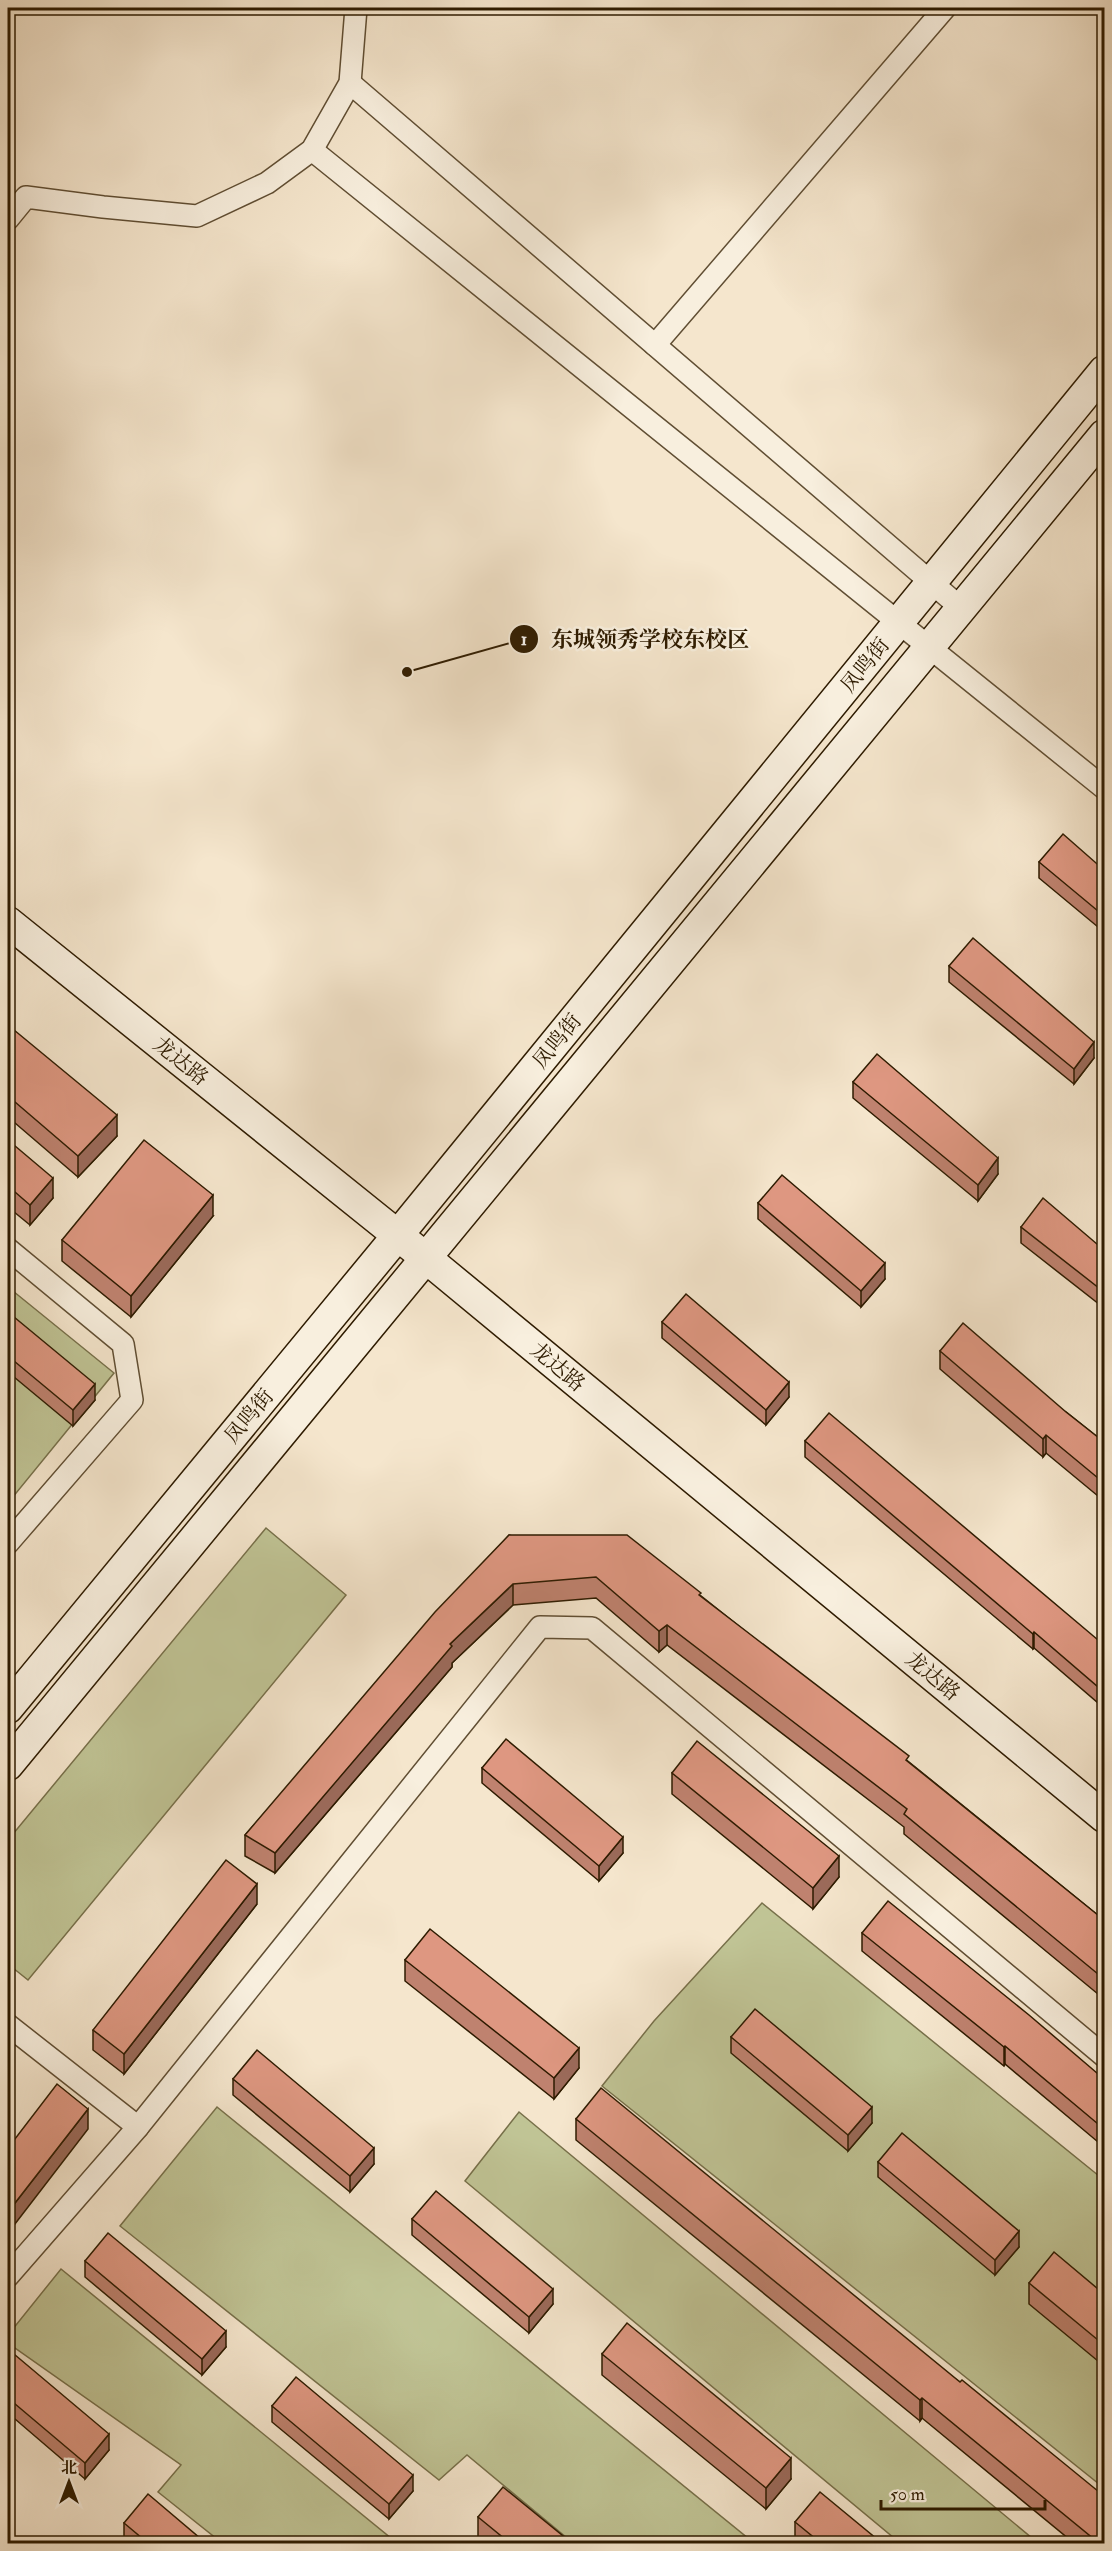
<svg xmlns="http://www.w3.org/2000/svg" width="1112" height="2551" font-family="'IM FELL Double Pica','Noto Serif SC',serif">
  <rect width="100%" height="100%" fill="#f5e6cd"/>
  <filter id="stains"><feTurbulence type="fractalNoise" baseFrequency=".00333" numOctaves="4"/><feColorMatrix values="0 0 0 0 .2 0 0 0 0 .09 0 0 0 0 .02 0 0 0 .5 -.17"/></filter>
  <radialGradient id="worn" r=".72"><stop offset=".6" stop-color="#630" stop-opacity="0"/><stop offset="1" stop-color="#630" stop-opacity=".3"/></radialGradient>
  <g fill="#c0c495" stroke="#77704a" stroke-width="1.5">
    <path d="M 8,1287 L 114,1373 L 8,1503 Z"/>
    <path d="M 266,1528 L 346,1595 L 28,1980 L 8,1964 L 8,1840 Z"/>
    <path d="M 762,1903 L 1104,2180 L 1104,2488 L 602,2086 L 654,2021 Z"/>
    <path d="M 217,2107 L 754,2543 L 573,2543 L 467,2455 L 439,2480 L 120,2226 Z"/>
    <path d="M 519,2112 L 1038,2543 L 900,2543 L 465,2181 Z"/>
    <path d="M 61,2269 L 397,2543 L 222,2543 L 158,2492 L 181,2465 L 8,2343 L 8,2335 Z"/>
  </g>
  <g fill="none" stroke-linecap="round" stroke-linejoin="round">
    <defs>
      <g id="street">
        <path d="M 350,83 L 961,608"/>
        <path d="M 312,150 L 1104,788"/>
        <path d="M 8,219 L 26,197 L 103,207 L 197,216 L 267,183 L 312,150 L 350,83 L 356,8"/>
        <path d="M 655,345 L 945,8"/>
        <path d="M 8,1249 L 123,1344 L 132,1400 L 8,1543"/>
        <path d="M 8,2025 L 138,2127 L 540,1627 L 592,1628 L 1104,2056"/>
        <path d="M 8,2276 L 138,2127"/>
      </g>
      <g id="secondary">
        <path d="M 8,922 L 426,1258 L 1104,1817"/>
        <path d="M 8,1708 L 398,1235 L 1104,371"/>
        <path d="M 8,1765 L 1104,435"/>
      </g>
    </defs>
    <use href="#street" stroke="#604e33" stroke-width="24"/>
    <use href="#secondary" stroke="#2e1b00" stroke-width="33"/>
    <use href="#street" stroke="#f8efde" stroke-width="21"/>
    <use href="#secondary" stroke="#f8efde" stroke-width="30"/>
  </g>
  <g fill="#bf826f" stroke="#2e1b00" stroke-width="1.5">
    <path d="M 1039,862 L 1104,870 L 1104,932 L 1039,878 Z"/>
    <path d="M 949,966 L 1094,1058 L 1074,1084 L 949,982 Z"/>
    <path d="M 8,1025 L 117,1136 L 78,1177 L 8,1117 Z"/>
    <path d="M 853,1082 L 998,1174 L 978,1201 L 853,1098 Z"/>
    <path d="M 8,1140 L 53,1198 L 30,1225 L 8,1207 Z"/>
    <path d="M 758,1203 L 885,1279 L 861,1307 L 758,1219 Z"/>
    <path d="M 213,1216 L 131,1317 L 62,1261 L 62,1240 Z"/>
    <path d="M 1021,1227 L 1104,1250 L 1104,1308 L 1021,1243 Z"/>
    <path d="M 8,1312 L 95,1400 L 73,1426 L 8,1372 Z"/>
    <path d="M 662,1322 L 789,1397 L 766,1425 L 662,1338 Z"/>
    <path d="M 940,1351 L 1066,1412 L 1104,1442 L 1104,1501 L 1046,1453 L 1043,1457 L 940,1369 Z"/>
    <path d="M 805,1441 L 1104,1645 L 1104,1708 L 1034,1648 L 1033,1649 L 805,1457 Z"/>
    <path d="M 509,1535 L 701,1596 L 909,1762 L 1104,1920 L 1104,1999 L 904,1834 L 904,1827 L 667,1645 L 659,1652 L 596,1598 L 513,1605 L 452,1663 L 452,1667 L 275,1873 L 245,1856 L 245,1835 Z"/>
    <path d="M 482,1768 L 623,1853 L 599,1881 L 482,1783 Z"/>
    <path d="M 672,1773 L 839,1877 L 813,1909 L 672,1794 Z"/>
    <path d="M 257,1904 L 124,2074 L 93,2050 L 93,2030 Z"/>
    <path d="M 862,1933 L 1104,2079 L 1104,2147 L 1005,2064 L 1004,2066 L 862,1951 Z"/>
    <path d="M 405,1960 L 579,2068 L 554,2099 L 405,1981 Z"/>
    <path d="M 731,2037 L 872,2123 L 848,2151 L 731,2053 Z"/>
    <path d="M 233,2079 L 374,2164 L 350,2192 L 233,2095 Z"/>
    <path d="M 576,2119 L 960,2382 L 1104,2544 L 1075,2544 L 922,2418 L 920,2421 L 576,2140 Z"/>
    <path d="M 878,2162 L 1019,2247 L 995,2275 L 878,2177 Z"/>
    <path d="M 412,2219 L 553,2304 L 529,2333 L 412,2235 Z"/>
    <path d="M 85,2261 L 226,2347 L 202,2375 L 85,2277 Z"/>
    <path d="M 1029,2283 L 1104,2294 L 1104,2366 L 1029,2304 Z"/>
    <path d="M 8,2349 L 109,2450 L 85,2479 L 8,2413 Z"/>
    <path d="M 602,2354 L 791,2479 L 766,2509 L 602,2375 Z"/>
    <path d="M 272,2406 L 413,2491 L 389,2519 L 272,2422 Z"/>
    <path d="M 478,2517 L 573,2544 L 485,2544 L 478,2538 Z"/>
    <path d="M 795,2522 L 883,2544 L 796,2544 L 795,2543 Z"/>
    <path d="M 124,2523 L 207,2544 L 130,2544 L 124,2539 Z"/>
  </g>
  <g fill="#9b6a5a" stroke="#2e1b00" stroke-width="1.5">
    <path d="M 1094,1042 L 1094,1058 L 1074,1084 L 1074,1069 Z"/>
    <path d="M 117,1115 L 117,1136 L 78,1177 L 78,1156 Z"/>
    <path d="M 998,1158 L 998,1174 L 978,1201 L 978,1185 Z"/>
    <path d="M 53,1178 L 53,1198 L 30,1225 L 30,1205 Z"/>
    <path d="M 213,1195 L 213,1216 L 131,1317 L 131,1296 Z"/>
    <path d="M 885,1263 L 885,1279 L 861,1307 L 861,1291 Z"/>
    <path d="M 789,1382 L 789,1397 L 766,1425 L 766,1410 Z"/>
    <path d="M 95,1384 L 95,1400 L 73,1426 L 73,1410 Z"/>
    <path d="M 1046,1435 L 1046,1453 L 1043,1457 L 1043,1439 Z"/>
    <path d="M 513,1584 L 513,1605 L 452,1663 L 452,1667 L 275,1873 L 275,1853 L 450,1644 Z"/>
    <path d="M 667,1625 L 667,1645 L 659,1652 L 659,1631 Z"/>
    <path d="M 1034,1632 L 1034,1648 L 1033,1649 L 1033,1634 Z"/>
    <path d="M 623,1837 L 623,1853 L 599,1881 L 599,1866 Z"/>
    <path d="M 839,1856 L 839,1877 L 813,1909 L 813,1888 Z"/>
    <path d="M 257,1884 L 257,1904 L 124,2074 L 124,2054 Z"/>
    <path d="M 1005,2046 L 1005,2064 L 1004,2066 L 1004,2047 Z"/>
    <path d="M 579,2048 L 579,2068 L 554,2099 L 554,2078 Z"/>
    <path d="M 872,2107 L 872,2123 L 848,2151 L 848,2135 Z"/>
    <path d="M 88,2109 L 88,2129 L 8,2233 L 8,2212 Z"/>
    <path d="M 374,2148 L 374,2164 L 350,2192 L 350,2176 Z"/>
    <path d="M 1019,2231 L 1019,2247 L 995,2275 L 995,2260 Z"/>
    <path d="M 553,2289 L 553,2304 L 529,2333 L 529,2317 Z"/>
    <path d="M 226,2331 L 226,2347 L 202,2375 L 202,2359 Z"/>
    <path d="M 922,2398 L 922,2418 L 920,2421 L 920,2400 Z"/>
    <path d="M 109,2434 L 109,2450 L 85,2479 L 85,2463 Z"/>
    <path d="M 791,2458 L 791,2479 L 766,2509 L 766,2488 Z"/>
    <path d="M 413,2475 L 413,2491 L 389,2519 L 389,2504 Z"/>
  </g>
  <g fill="#de9781" stroke="#2e1b00" stroke-width="1.5">
    <path d="M 1063,834 L 1104,870 L 1104,916 L 1039,862 Z"/>
    <path d="M 973,938 L 1094,1042 L 1074,1069 L 949,966 Z"/>
    <path d="M 8,1025 L 117,1115 L 78,1156 L 8,1096 Z"/>
    <path d="M 877,1054 L 998,1158 L 978,1185 L 853,1082 Z"/>
    <path d="M 8,1140 L 53,1178 L 30,1205 L 8,1186 Z"/>
    <path d="M 144,1140 L 213,1195 L 131,1296 L 62,1240 Z"/>
    <path d="M 782,1175 L 885,1263 L 861,1291 L 758,1203 Z"/>
    <path d="M 1043,1198 L 1104,1250 L 1104,1292 L 1021,1227 Z"/>
    <path d="M 686,1294 L 789,1382 L 766,1410 L 662,1322 Z"/>
    <path d="M 8,1312 L 95,1384 L 73,1410 L 8,1356 Z"/>
    <path d="M 963,1323 L 1066,1412 L 1104,1442 L 1104,1483 L 1046,1435 L 1043,1439 L 940,1351 Z"/>
    <path d="M 829,1413 L 1104,1645 L 1104,1692 L 1034,1632 L 1033,1634 L 805,1441 Z"/>
    <path d="M 509,1535 L 627,1535 L 701,1593 L 699,1595 L 909,1756 L 906,1760 L 1104,1920 L 1104,1979 L 904,1814 L 907,1809 L 667,1625 L 659,1631 L 596,1577 L 513,1584 L 450,1644 L 452,1646 L 275,1853 L 245,1835 L 435,1612 Z"/>
    <path d="M 506,1739 L 623,1837 L 599,1866 L 482,1768 Z"/>
    <path d="M 697,1741 L 839,1856 L 813,1888 L 672,1773 Z"/>
    <path d="M 226,1860 L 257,1884 L 124,2054 L 93,2030 Z"/>
    <path d="M 888,1901 L 1029,2015 L 1104,2079 L 1104,2129 L 1005,2046 L 1004,2047 L 862,1933 Z"/>
    <path d="M 430,1929 L 579,2048 L 554,2078 L 405,1960 Z"/>
    <path d="M 755,2009 L 872,2107 L 848,2135 L 731,2037 Z"/>
    <path d="M 257,2050 L 374,2148 L 350,2176 L 233,2079 Z"/>
    <path d="M 57,2084 L 88,2109 L 8,2212 L 8,2148 Z"/>
    <path d="M 601,2088 L 960,2382 L 962,2380 L 1104,2496 L 1104,2544 L 1100,2544 L 922,2398 L 920,2400 L 576,2119 Z"/>
    <path d="M 902,2133 L 1019,2231 L 995,2260 L 878,2162 Z"/>
    <path d="M 436,2191 L 553,2289 L 529,2317 L 412,2219 Z"/>
    <path d="M 108,2233 L 226,2331 L 202,2359 L 85,2261 Z"/>
    <path d="M 1054,2252 L 1104,2294 L 1104,2345 L 1029,2283 Z"/>
    <path d="M 627,2323 L 791,2458 L 766,2488 L 602,2354 Z"/>
    <path d="M 8,2349 L 109,2434 L 85,2463 L 8,2398 Z"/>
    <path d="M 296,2377 L 413,2475 L 389,2504 L 272,2406 Z"/>
    <path d="M 503,2487 L 573,2544 L 511,2544 L 478,2517 Z"/>
    <path d="M 820,2492 L 883,2544 L 822,2544 L 795,2522 Z"/>
    <path d="M 148,2494 L 207,2544 L 149,2544 L 124,2523 Z"/>
    <path d="M 8,2535 L 17,2543 L 16,2544 L 8,2544 Z"/>
  </g>
  <g text-anchor="middle" stroke-width="5" stroke-linejoin="round" paint-order="stroke">
    <g font-size="21" fill="#2e1b00" stroke="#f8efde">
      <text transform="translate(865 665) rotate(-51)" y="7">凤鸣街</text>
      <text transform="translate(557 1041) rotate(-51)" y="7">凤鸣街</text>
      <text transform="translate(181 1061) rotate(39)" y="7">龙达路</text>
      <text transform="translate(558 1367) rotate(40)" y="7">龙达路</text>
      <text transform="translate(249 1416) rotate(-50)" y="7">凤鸣街</text>
      <text transform="translate(933 1676) rotate(40)" y="7">龙达路</text>
    </g>
  </g>
  <path fill="none" stroke="#2e1b00" stroke-width="2" d="M407 672L524 639"/>
  <g fill="#2e1b00" stroke="#f8efde" stroke-width="2">
    <circle cx="407" cy="672" r="6"/>
    <circle cx="524" cy="639" r="15"/>
  </g>
  <g font-size="18" text-anchor="middle" font-weight="bold" fill="#fff">
    <text x="524" y="645">1</text>
  </g>
  <g font-size="22" text-anchor="middle" font-weight="bold" fill="#2e1b00" stroke="#f8efde" stroke-width="5" stroke-linejoin="round" paint-order="stroke">
    <text x="650" y="647">东城领秀学校东校区</text>
  </g>
  <rect width="1112" height="2551" fill="none" stroke="#f5e6cd" stroke-width="30"/>
  <rect x="9" y="9" width="1094" height="2533" fill="none" stroke="#2e1b00" stroke-width="3"/>
  <rect x="15" y="15" width="1082" height="2521" fill="none" stroke="#2e1b00" stroke-width="1.5"/>
  <g transform="translate(69 2482)" stroke="#f8efde" stroke-width="4.5" paint-order="stroke">
  <path d="M0-4.5L10 22L0 15L-10 22Z" fill="#2e1b00"/>
  <text y="-9" font-size="16" font-weight="bold" text-anchor="middle" fill="#2e1b00">北</text>
  </g>
  <path d="M881 2500v9h164v-9" fill="none" stroke="#2e1b00" stroke-width="3"/>
  <text x="890" y="2500" font-size="18" fill="#2e1b00" stroke="#f8efde" stroke-width="4.5" paint-order="stroke">50 m</text>
  <rect width="100%" height="100%" filter="url(#stains)"/>
  <rect width="100%" height="100%" fill="url(#worn)"/>
</svg>
